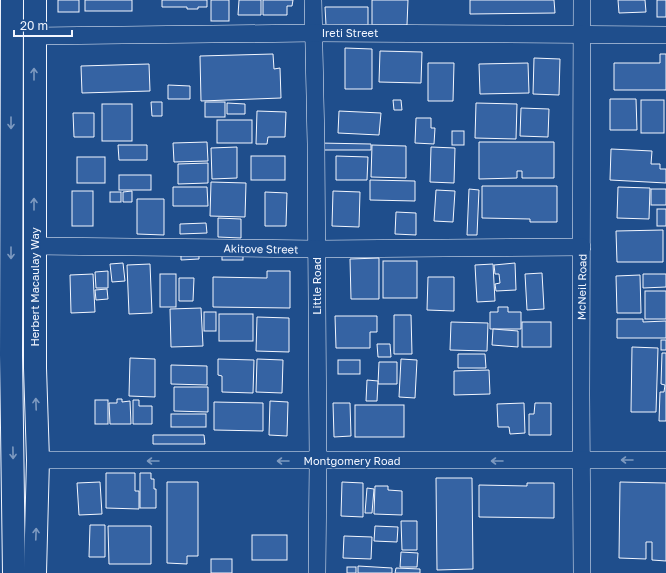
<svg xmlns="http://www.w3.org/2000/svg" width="666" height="573" font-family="'Golos Text',sans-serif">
  <rect width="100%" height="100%" fill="#1f4e8c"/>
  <g fill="#3563a3" stroke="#f2f6ff">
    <rect x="58" y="0" width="21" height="12"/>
    <rect x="85" y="0" width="47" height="11"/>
    <path d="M 162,0 L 207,0 L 207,7 L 198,7 L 198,9 L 187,9 L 187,7 L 162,7 Z"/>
    <rect x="211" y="0" width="18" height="21"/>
    <path d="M 239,0 L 261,0 L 261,15 L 238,15 Z"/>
    <path d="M 263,0 L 293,0 L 292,6 L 287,6 L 287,15 L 263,15 Z"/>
    <path d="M 372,0 L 408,0 L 407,25 L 372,25 Z"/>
    <path d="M 470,0 L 554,0 L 555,13 L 470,14 Z"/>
    <path d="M 618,0 L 645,0 L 646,12 L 619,13 Z"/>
    <rect x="657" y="0" width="9" height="17"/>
    <path d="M 325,7 L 368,7 L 368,25 L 326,25 Z"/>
    <path d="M 345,48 L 372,49 L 372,89 L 345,89 Z"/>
    <path d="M 380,51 L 422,52 L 421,83 L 379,82 Z"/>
    <path d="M 273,54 L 274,69 L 280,68 L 281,98 L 201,101 L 200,56 Z"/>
    <path d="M 660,54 L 666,54 L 666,90 L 614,90 L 614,63 L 660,63 Z"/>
    <path d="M 534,58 L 560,59 L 559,95 L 533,94 Z"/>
    <path d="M 428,63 L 454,63 L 453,101 L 428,101 Z"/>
    <path d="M 528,63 L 529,93 L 480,94 L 479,64 Z"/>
    <path d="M 149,64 L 150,91 L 82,93 L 81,66 Z"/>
    <path d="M 168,85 L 190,86 L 190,99 L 168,99 Z"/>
    <path d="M 610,99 L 636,99 L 637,130 L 610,130 Z"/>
    <path d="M 393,100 L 401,100 L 402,110 L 394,110 Z"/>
    <rect x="641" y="100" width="23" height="33"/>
    <path d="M 151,102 L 162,102 L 162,116 L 152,116 Z"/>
    <rect x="205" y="102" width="20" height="15"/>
    <path d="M 227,103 L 245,104 L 245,114 L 227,114 Z"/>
    <path d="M 476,103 L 517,104 L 516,139 L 475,138 Z"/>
    <rect x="102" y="104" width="30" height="37"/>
    <path d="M 521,108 L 549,109 L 548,137 L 520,136 Z"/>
    <path d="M 257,111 L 286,112 L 285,137 L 268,137 L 267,144 L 256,144 Z"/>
    <path d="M 339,111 L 381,113 L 379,135 L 338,133 Z"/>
    <path d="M 73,113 L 94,113 L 94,137 L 74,137 Z"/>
    <path d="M 416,118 L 431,118 L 431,128 L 435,128 L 434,144 L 415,143 Z"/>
    <rect x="217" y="120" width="35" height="23"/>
    <rect x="452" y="131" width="12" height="14"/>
    <path d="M 207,142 L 208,161 L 174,162 L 173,143 Z"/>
    <path d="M 479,142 L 554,142 L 554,178 L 522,178 L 522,171 L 517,171 L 517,178 L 479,179 Z"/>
    <path d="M 319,143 L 371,144 L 371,150 L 319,150 Z"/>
    <path d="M 118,145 L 147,145 L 147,160 L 119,160 Z"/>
    <path d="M 372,145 L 406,146 L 406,178 L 371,177 Z"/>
    <path d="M 237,147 L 237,178 L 212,179 L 211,148 Z"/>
    <path d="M 431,147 L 455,148 L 454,183 L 430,182 Z"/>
    <path d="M 611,149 L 652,151 L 651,164 L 660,164 L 660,169 L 666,169 L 666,183 L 610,180 Z"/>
    <rect x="251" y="156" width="34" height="24"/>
    <path d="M 336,156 L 368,157 L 367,180 L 336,180 Z"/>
    <rect x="77" y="157" width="28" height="26"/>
    <path d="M 208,163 L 208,183 L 178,184 L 178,164 Z"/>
    <rect x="119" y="175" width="32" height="15"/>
    <path d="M 370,180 L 415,181 L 415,201 L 370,200 Z"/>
    <path d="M 211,182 L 246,183 L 245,217 L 210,216 Z"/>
    <path d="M 482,186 L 557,186 L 557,222 L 530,222 L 530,219 L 482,218 Z"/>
    <path d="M 173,187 L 207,187 L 208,206 L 173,206 Z"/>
    <path d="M 618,187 L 650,188 L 649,219 L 617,218 Z"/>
    <path d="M 469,189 L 479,190 L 477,235 L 467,235 Z"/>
    <rect x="651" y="189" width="15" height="16"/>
    <path d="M 436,190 L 455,191 L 453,222 L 434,221 Z"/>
    <rect x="72" y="191" width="21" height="35"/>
    <path d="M 132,191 L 132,202 L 123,202 L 123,192 Z"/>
    <path d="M 333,191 L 360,192 L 359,227 L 332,226 Z"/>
    <rect x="110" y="192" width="11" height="10"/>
    <path d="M 265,192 L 287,193 L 286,226 L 265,226 Z"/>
    <path d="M 137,199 L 164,199 L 164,235 L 137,234 Z"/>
    <rect x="657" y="209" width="9" height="17"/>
    <path d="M 396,212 L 416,213 L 416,235 L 395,234 Z"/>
    <path d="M 218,218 L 241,219 L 241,238 L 218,237 Z"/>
    <path d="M 206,223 L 207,233 L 180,234 L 180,224 Z"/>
    <path d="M 663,230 L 663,262 L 617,262 L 616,231 Z"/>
    <path d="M 199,251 L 199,259 L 181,260 L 181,252 Z"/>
    <rect x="222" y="251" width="21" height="9"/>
    <path d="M 379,258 L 379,299 L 351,299 L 350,259 Z"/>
    <rect x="383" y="261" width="34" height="37"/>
    <path d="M 123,263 L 125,281 L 112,282 L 110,264 Z"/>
    <path d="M 515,263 L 516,290 L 496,291 L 495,284 L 500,283 L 499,274 L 495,274 L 494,265 Z"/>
    <path d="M 150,264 L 152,313 L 129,314 L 127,265 Z"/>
    <path d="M 493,264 L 495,301 L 477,302 L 475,265 Z"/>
    <path d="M 108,271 L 108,288 L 96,288 L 95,272 Z"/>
    <path d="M 267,271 L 290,271 L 290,308 L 213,307 L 213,277 L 267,278 Z"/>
    <path d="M 542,273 L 544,309 L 527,310 L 525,274 Z"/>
    <path d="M 93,274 L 95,312 L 71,313 L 70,275 Z"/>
    <rect x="160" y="274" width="16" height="33"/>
    <path d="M 643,274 L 666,274 L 666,287 L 643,288 Z"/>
    <path d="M 640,275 L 641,313 L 617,313 L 616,276 Z"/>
    <path d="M 428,277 L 454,277 L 454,311 L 427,310 Z"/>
    <path d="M 179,278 L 194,278 L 193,301 L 179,301 Z"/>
    <path d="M 107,289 L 108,299 L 96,300 L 95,290 Z"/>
    <rect x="645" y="291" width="21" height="28"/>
    <path d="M 498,307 L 508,307 L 508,312 L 521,312 L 521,329 L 490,329 L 490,312 L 498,312 Z"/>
    <path d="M 201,308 L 203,346 L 171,347 L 170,309 Z"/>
    <rect x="204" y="312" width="12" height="19"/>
    <rect x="219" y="314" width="34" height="27"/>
    <path d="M 394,315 L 411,315 L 412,354 L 394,354 Z"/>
    <path d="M 335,316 L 377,316 L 377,332 L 370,332 L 370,348 L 336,348 Z"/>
    <path d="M 257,317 L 289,318 L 289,352 L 256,351 Z"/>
    <path d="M 617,319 L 643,319 L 643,322 L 666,321 L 666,338 L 617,338 Z"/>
    <path d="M 451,322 L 488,323 L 487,351 L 450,350 Z"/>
    <rect x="522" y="322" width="29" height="25"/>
    <path d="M 493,329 L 518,331 L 518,347 L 492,345 Z"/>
    <rect x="661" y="340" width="5" height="10"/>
    <path d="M 377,344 L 390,344 L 391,357 L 378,357 Z"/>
    <path d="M 632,347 L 658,348 L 656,412 L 631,412 Z"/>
    <path d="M 662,353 L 666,353 L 666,421 L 659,421 L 660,392 L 664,392 L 665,385 L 661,384 Z"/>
    <path d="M 458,354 L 485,354 L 486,368 L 458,368 Z"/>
    <path d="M 130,358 L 155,359 L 155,397 L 129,396 Z"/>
    <path d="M 218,359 L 254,360 L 253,393 L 222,392 L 222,376 L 218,375 Z"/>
    <path d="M 257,359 L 283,360 L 282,393 L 256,392 Z"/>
    <path d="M 401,359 L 417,360 L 415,398 L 399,397 Z"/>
    <rect x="338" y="360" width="22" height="14"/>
    <path d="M 379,362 L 397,362 L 397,384 L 378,384 Z"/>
    <path d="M 171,365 L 207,366 L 207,385 L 171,384 Z"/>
    <path d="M 489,370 L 490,394 L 454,395 L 454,371 Z"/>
    <path d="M 367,380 L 378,381 L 377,401 L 366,401 Z"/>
    <path d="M 174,387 L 208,387 L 208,412 L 174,411 Z"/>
    <path d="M 117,399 L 122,399 L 122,402 L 130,401 L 131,424 L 110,424 L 109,403 L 117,403 Z"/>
    <rect x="95" y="400" width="13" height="24"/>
    <path d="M 133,400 L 139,400 L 139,406 L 152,406 L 152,424 L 133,424 Z"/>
    <path d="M 270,401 L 288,402 L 287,436 L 269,435 Z"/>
    <path d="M 214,402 L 263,403 L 263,431 L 214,430 Z"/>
    <path d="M 333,403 L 350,403 L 351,436 L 334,437 Z"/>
    <path d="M 524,403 L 525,433 L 510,434 L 509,427 L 498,427 L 497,404 Z"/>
    <path d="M 535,403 L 551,403 L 551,435 L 529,435 L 529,414 L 534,414 Z"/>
    <rect x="355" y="405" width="49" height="32"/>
    <rect x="171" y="414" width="35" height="13"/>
    <path d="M 153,435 L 204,435 L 205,444 L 153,444 Z"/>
    <path d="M 106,473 L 135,473 L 135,491 L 139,491 L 139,509 L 106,508 Z"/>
    <path d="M 140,473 L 151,473 L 151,479 L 154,479 L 154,489 L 156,489 L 156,508 L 140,508 Z"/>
    <path d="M 436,478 L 472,478 L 473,569 L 437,570 Z"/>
    <path d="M 100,482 L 102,514 L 79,515 L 77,483 Z"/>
    <path d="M 167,482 L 198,482 L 198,556 L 187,556 L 187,564 L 167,563 Z"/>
    <path d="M 342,482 L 363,483 L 363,517 L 341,516 Z"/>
    <path d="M 620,482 L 666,483 L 666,561 L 652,560 L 652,542 L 646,542 L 646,559 L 619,558 Z"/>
    <path d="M 527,483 L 554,483 L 554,518 L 479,517 L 479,485 L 527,486 Z"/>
    <path d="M 375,486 L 388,486 L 388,490 L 402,491 L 402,515 L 374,514 Z"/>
    <path d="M 367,488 L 374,489 L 372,513 L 365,513 Z"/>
    <path d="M 401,521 L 417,521 L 417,550 L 402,550 Z"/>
    <path d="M 90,525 L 105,525 L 105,557 L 89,557 Z"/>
    <path d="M 108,526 L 151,526 L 151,564 L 109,564 Z"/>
    <path d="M 375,526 L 398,527 L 397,542 L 374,541 Z"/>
    <rect x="252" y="535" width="35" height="25"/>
    <path d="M 344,536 L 372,537 L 371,559 L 343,558 Z"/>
    <path d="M 401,552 L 418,553 L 417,567 L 400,567 Z"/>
    <rect x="211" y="559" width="21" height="14"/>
    <path d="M 358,566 L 392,568 L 392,573 L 358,573 Z"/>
    <rect x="347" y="567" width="9" height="6"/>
    <path d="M 396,568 L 420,569 L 420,573 L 395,573 Z"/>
  </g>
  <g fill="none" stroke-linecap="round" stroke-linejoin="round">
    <defs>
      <g id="minor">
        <path d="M 313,0 L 316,144 L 318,461 L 317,573"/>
        <path d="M 582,0 L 581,395 L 582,573"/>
        <path d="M 35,36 L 313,33 L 666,35"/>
        <path d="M 35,246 L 316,249 L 582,247"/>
        <path d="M 38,460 L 666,460"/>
      </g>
      <g id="trunk">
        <path d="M 12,0 L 11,355 L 14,573"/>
        <path d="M 35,0 L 35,368 L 38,460 L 35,573"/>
      </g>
    </defs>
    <use href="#minor" stroke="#f2f6ff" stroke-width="18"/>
    <use href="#trunk" stroke="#f2f6ff" stroke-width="24"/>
    <use href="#minor" stroke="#1f4e8c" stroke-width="17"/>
    <use href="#trunk" stroke="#1f4e8c" stroke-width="22"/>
  </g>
  <defs><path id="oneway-shaft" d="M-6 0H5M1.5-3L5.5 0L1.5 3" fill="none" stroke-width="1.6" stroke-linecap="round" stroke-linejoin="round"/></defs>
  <g stroke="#7e9ac0">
    <use href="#oneway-shaft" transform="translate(34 74) rotate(-90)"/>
    <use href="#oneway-shaft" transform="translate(11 123) rotate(90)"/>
    <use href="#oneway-shaft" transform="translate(34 204) rotate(-90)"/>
    <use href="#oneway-shaft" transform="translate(11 253) rotate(90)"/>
    <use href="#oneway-shaft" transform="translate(36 404) rotate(-92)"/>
    <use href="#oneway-shaft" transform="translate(13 453) rotate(89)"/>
    <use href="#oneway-shaft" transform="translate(627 460) rotate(-180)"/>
    <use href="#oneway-shaft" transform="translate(153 461) rotate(-180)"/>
    <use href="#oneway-shaft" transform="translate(283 461) rotate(-180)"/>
    <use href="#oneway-shaft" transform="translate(497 461) rotate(180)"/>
    <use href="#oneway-shaft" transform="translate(36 534) rotate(-88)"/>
  </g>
  <g text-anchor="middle" stroke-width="3" stroke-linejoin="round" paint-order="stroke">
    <g font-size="11" fill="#f2f6ff" stroke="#1f4e8c">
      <text x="350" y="37">Ireti Street</text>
      <text transform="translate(261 249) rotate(1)" y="4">Akitove Street</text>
      <text transform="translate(317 286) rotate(-90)" y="4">Little Road</text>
      <text transform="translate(35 287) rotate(-90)" y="4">Herbert Macaulay Way</text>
      <text transform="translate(582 287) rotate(-89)" y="4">McNeil Road</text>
      <text x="352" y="465">Montgomery Road</text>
    </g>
  </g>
  <path d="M14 30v6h58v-6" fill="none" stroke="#f2f6ff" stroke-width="2"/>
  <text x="20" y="30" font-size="12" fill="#f2f6ff" stroke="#1f4e8c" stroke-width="3" paint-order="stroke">20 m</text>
</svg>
